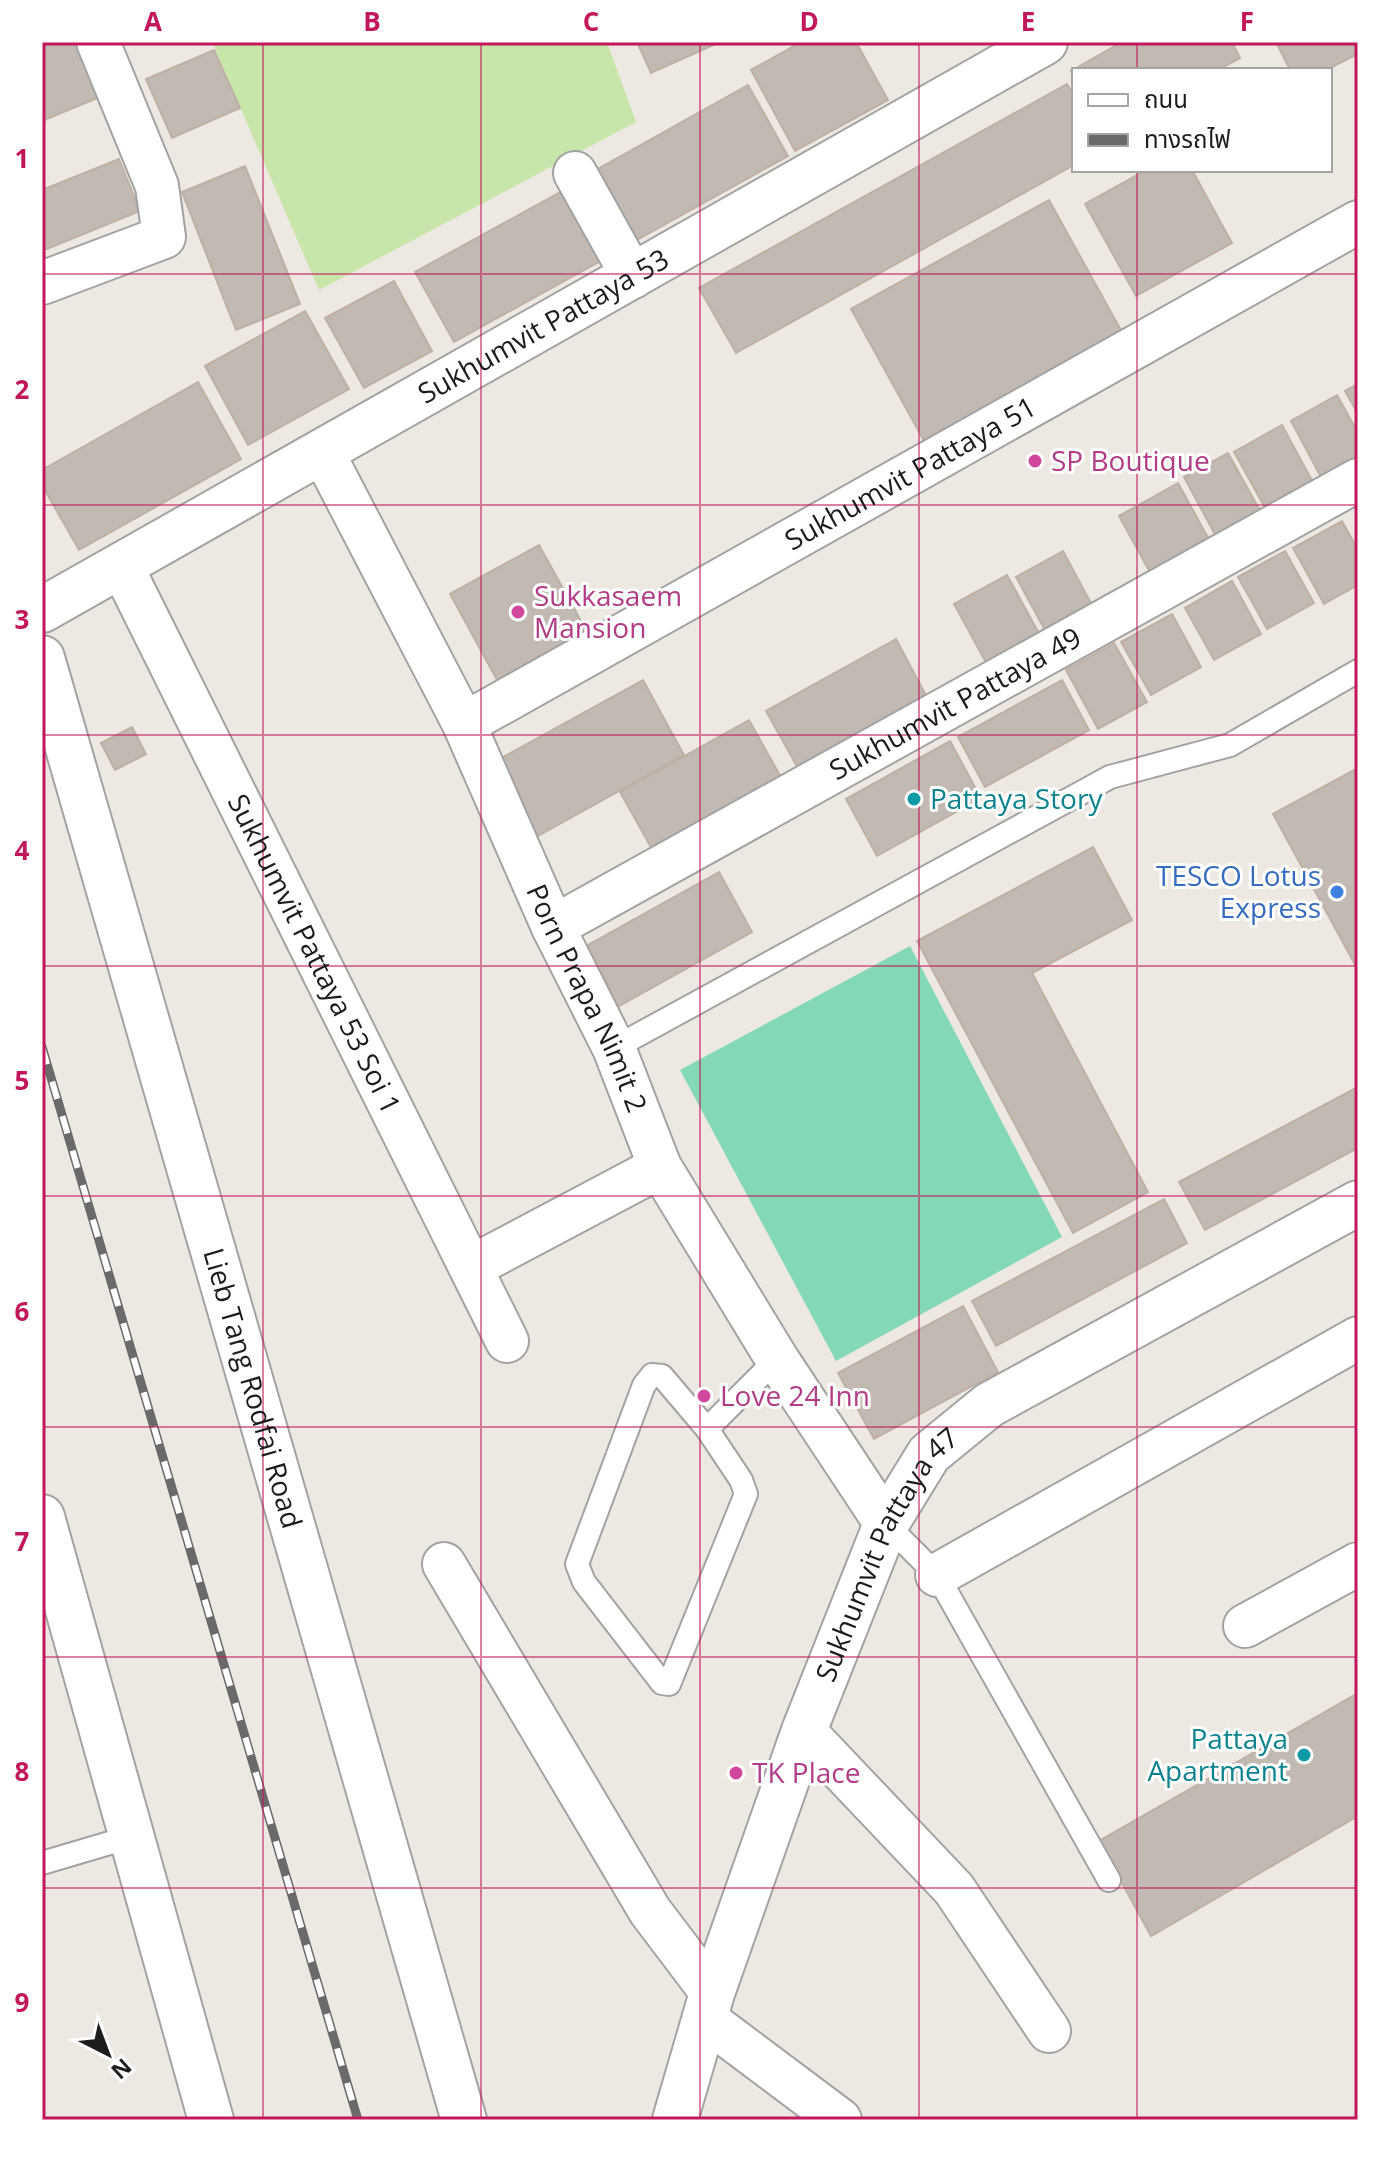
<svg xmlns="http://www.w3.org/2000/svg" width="1400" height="2162" font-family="'Open Sans','Noto Sans Thai',sans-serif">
  <rect width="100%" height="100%" fill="#ede9e2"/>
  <path fill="#c9e6aa" d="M 212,42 L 607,42 L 636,122 L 319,290 Z"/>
  <path fill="#83d9b6" d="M 910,946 L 1062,1237 L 836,1361 L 680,1070 Z"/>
  <g fill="#c1b9b2" stroke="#beb0a5" stroke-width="2">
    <path d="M 42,42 L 79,42 L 100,97 L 42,121 Z"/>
    <path d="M 637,42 L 720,42 L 651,73 Z"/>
    <path d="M 801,42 L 856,42 L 888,100 L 795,151 L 751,70 Z"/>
    <path d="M 1122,42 L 1232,42 L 1240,58 L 1218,70 L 1074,70 L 1074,75 L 1071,71 Z"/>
    <path d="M 1276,42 L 1358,42 L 1358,54 L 1326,70 L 1290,70 Z"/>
    <path d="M 214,50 L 240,108 L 172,138 L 146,79 Z"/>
    <path d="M 1067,84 L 1074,96 L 1074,165 L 736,353 L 699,288 Z"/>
    <path d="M 748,85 L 788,156 L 628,245 L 589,174 Z"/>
    <path d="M 119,159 L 140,211 L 42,251 L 42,190 Z"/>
    <path d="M 245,166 L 300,304 L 236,330 L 182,192 Z"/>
    <path d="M 1146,170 L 1192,170 L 1232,243 L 1136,296 L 1085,204 Z"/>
    <path d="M 573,185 L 611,255 L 454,342 L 415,272 Z"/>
    <path d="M 1049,200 L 1122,332 L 924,441 L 851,309 Z"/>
    <path d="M 394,281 L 432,351 L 364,388 L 325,318 Z"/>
    <path d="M 305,311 L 349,389 L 248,445 L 205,366 Z"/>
    <path d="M 198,382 L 241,459 L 79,550 L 42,485 L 42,470 Z"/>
    <path d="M 1358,384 L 1358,414 L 1345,391 Z"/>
    <path d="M 1337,395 L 1358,433 L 1358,459 L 1322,479 L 1291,421 Z"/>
    <path d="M 1282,425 L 1315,486 L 1268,513 L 1234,452 Z"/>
    <path d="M 1228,453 L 1264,518 L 1219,542 L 1184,477 Z"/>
    <path d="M 1178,483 L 1211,543 L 1152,576 L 1119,516 Z"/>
    <path d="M 1342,521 L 1358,550 L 1358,585 L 1324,604 L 1293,548 Z"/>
    <path d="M 539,545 L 586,630 L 497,680 L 450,594 Z"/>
    <path d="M 1063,551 L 1092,605 L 1046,632 L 1016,577 Z"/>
    <path d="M 1285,551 L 1314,603 L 1267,629 L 1238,577 Z"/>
    <path d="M 1007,575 L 1042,639 L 989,668 L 954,604 Z"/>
    <path d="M 1232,581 L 1261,634 L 1214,660 L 1185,608 Z"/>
    <path d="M 1172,614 L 1201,667 L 1151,695 L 1121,642 Z"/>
    <path d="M 896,639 L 928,699 L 799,770 L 766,711 Z"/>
    <path d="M 1114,643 L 1147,702 L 1098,729 L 1066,670 Z"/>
    <path d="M 643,680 L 684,755 L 538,836 L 496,761 Z"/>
    <path d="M 1062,680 L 1089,730 L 985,787 L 958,737 Z"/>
    <path d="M 749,720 L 782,779 L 653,851 L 620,792 Z"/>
    <path d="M 132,727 L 146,754 L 115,770 L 101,743 Z"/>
    <path d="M 950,741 L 981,798 L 877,856 L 846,799 Z"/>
    <path d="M 1358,768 L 1358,970 L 1273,814 Z"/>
    <path d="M 1093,847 L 1132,920 L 1032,973 L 1148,1192 L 1073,1233 L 917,941 Z"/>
    <path d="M 719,872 L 752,932 L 614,1009 L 581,949 Z"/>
    <path d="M 1358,1087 L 1358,1148 L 1205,1230 L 1179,1182 Z"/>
    <path d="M 1164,1199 L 1187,1243 L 996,1346 L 972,1301 Z"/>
    <path d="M 963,1306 L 998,1372 L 874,1439 L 838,1373 Z"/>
    <path d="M 1358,1693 L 1358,1816 L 1151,1936 L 1099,1841 Z"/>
  </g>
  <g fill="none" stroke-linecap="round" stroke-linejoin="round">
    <defs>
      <g id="service">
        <path d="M 614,1048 L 1110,777 L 1230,745 L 1358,671"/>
        <path d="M 707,1429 L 662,1376 L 652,1375 L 644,1385 L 577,1564 L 584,1582 L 662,1683 L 669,1684 L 746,1494 L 741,1480 L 707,1429 L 777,1359"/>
        <path d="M 886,1524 L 937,1575 L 1109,1880"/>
        <path d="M 42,1863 L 130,1837"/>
      </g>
      <g id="minor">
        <path d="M 575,173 L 633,277"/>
        <path d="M 42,283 L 164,237 L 157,186 L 98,42"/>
        <path id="s1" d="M 323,453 L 464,724 L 553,927 L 614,1048 L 660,1167 L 777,1359 L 886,1524"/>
        <path id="s2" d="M 122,567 L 507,1341"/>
        <path id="s3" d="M 464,724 L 1358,222"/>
        <path id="s4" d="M 553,927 L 1358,480"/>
        <path d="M 473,1266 L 660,1167"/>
        <path d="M 444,1564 L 650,1911 L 712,1993"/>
        <path d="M 937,1575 L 1358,1338"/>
        <path d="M 1245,1626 L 1358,1564"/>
        <path d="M 804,1731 L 954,1889 L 1049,2031"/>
        <path d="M 704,2018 L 840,2120"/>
      </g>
      <g id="tertiary">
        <path id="s5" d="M 42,610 L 1045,42"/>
        <path id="s6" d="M 42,658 L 464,2120"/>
        <path d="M 42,1517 L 211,2120"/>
        <path id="s7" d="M 675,2120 L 712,1993 L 804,1731 L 886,1524 L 929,1454 L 989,1405 L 1358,1203"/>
      </g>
    </defs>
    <use href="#service" stroke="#a3a3a3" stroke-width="26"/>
    <use href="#minor" stroke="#a3a3a3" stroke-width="46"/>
    <use href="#tertiary" stroke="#a3a3a3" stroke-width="48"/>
    <use href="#service" stroke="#fff" stroke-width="22"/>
    <use href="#minor" stroke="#fff" stroke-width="42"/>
    <use href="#tertiary" stroke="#fff" stroke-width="44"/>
    <defs>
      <path id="rail" d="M 42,1047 L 358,2120"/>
    </defs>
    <use href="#rail" stroke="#6a6a6a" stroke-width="9"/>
    <use href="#rail" stroke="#fff" stroke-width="6" stroke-dasharray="18" stroke-linecap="butt"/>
  </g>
  <path fill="none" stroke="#c2185b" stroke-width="2" stroke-opacity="0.55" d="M 263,42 L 263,2120M 481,42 L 481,2120M 700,42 L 700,2120M 919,42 L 919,2120M 1137,42 L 1137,70M 1137,170 L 1137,2120M 42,274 L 1358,274M 42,505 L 1358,505M 42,735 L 1358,735M 42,966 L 1358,966M 42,1196 L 1358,1196M 42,1427 L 1358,1427M 42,1657 L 1358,1657M 42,1888 L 1358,1888"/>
  <g fill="#d1479c" stroke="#fff" stroke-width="3">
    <circle cx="1035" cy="461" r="8"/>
    <circle cx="518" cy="612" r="8"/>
    <circle cx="704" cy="1396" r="8"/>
    <circle cx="736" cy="1773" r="8"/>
  </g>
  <g fill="#0f9aa8" stroke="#fff" stroke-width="3">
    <circle cx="914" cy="799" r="8"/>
    <circle cx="1304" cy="1755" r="8"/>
  </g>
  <circle fill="#3f7fe0" stroke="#fff" stroke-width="3" cx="1337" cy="892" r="8"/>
  <g text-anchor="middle" stroke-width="6" stroke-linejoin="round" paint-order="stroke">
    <g font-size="28" fill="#1c1c1c" stroke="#fff">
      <text dy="10" stroke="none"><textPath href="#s5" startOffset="576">Sukhumvit Pattaya 53</textPath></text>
      <text dy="10" stroke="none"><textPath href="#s3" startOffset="512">Sukhumvit Pattaya 51</textPath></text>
      <text dy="10" stroke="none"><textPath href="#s4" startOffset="460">Sukhumvit Pattaya 49</textPath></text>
      <text dy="10" stroke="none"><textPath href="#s2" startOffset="432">Sukhumvit Pattaya 53 Soi 1</textPath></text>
      <text dy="10" stroke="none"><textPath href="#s1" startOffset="606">Porn Prapa Nimit 2</textPath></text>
      <text dy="10" stroke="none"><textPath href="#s6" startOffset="760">Lieb Tang Rodfai Road</textPath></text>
      <text dy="10" stroke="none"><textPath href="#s7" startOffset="606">Sukhumvit Pattaya 47</textPath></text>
    </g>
    <g font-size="28" fill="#b23c85" stroke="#fff" text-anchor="start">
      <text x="1051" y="471">SP Boutique</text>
      <text x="534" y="606">Sukkasaem<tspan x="534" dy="32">Mansion</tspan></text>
      <text x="720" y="1406">Love 24 Inn</text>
      <text x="752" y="1783">TK Place</text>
    </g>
    <g font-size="28" fill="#0d838f" stroke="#fff" text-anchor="start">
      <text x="930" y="809">Pattaya Story</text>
      <text x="1288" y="1749" text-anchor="end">Pattaya<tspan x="1288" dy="32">Apartment</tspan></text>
    </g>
    <g font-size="28" fill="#366cbe" stroke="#fff" text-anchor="end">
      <text x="1321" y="886">TESCO Lotus<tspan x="1321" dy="32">Express</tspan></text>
    </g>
  </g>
  <rect width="1400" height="2162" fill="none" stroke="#ffffff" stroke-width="88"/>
  <rect x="1072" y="68" width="260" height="104" fill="#ffffff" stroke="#a4a4a4" stroke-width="2"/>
  <rect x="1088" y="94" width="40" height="12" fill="#ffffff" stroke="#a4a4a4" stroke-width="2"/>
  <text x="1144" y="108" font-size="24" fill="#1c1c1c">ถนน</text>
  <rect x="1088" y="134" width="40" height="12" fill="#6a6a6a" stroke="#a4a4a4" stroke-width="2"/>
  <text x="1144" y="148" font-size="24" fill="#1c1c1c">ทางรถไฟ</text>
  <g transform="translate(108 2054) rotate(138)" stroke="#ffffff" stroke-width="6" paint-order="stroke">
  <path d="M0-6L14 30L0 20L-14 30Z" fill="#1c1c1c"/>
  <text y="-12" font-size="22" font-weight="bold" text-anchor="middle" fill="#1c1c1c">N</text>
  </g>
  <rect x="44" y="44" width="1312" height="2074" fill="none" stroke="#c2185b" stroke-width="3"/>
  <g font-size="26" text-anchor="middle" font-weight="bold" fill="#c2185b">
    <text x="153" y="31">A</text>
    <text x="372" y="31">B</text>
    <text x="591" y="31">C</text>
    <text x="809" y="31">D</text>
    <text x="1028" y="31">E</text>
    <text x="1247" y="31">F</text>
    <text x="22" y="168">1</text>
    <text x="22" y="399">2</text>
    <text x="22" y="629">3</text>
    <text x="22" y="860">4</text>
    <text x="22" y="1090">5</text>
    <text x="22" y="1321">6</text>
    <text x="22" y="1551">7</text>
    <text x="22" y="1781">8</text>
    <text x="22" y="2012">9</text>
  </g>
</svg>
